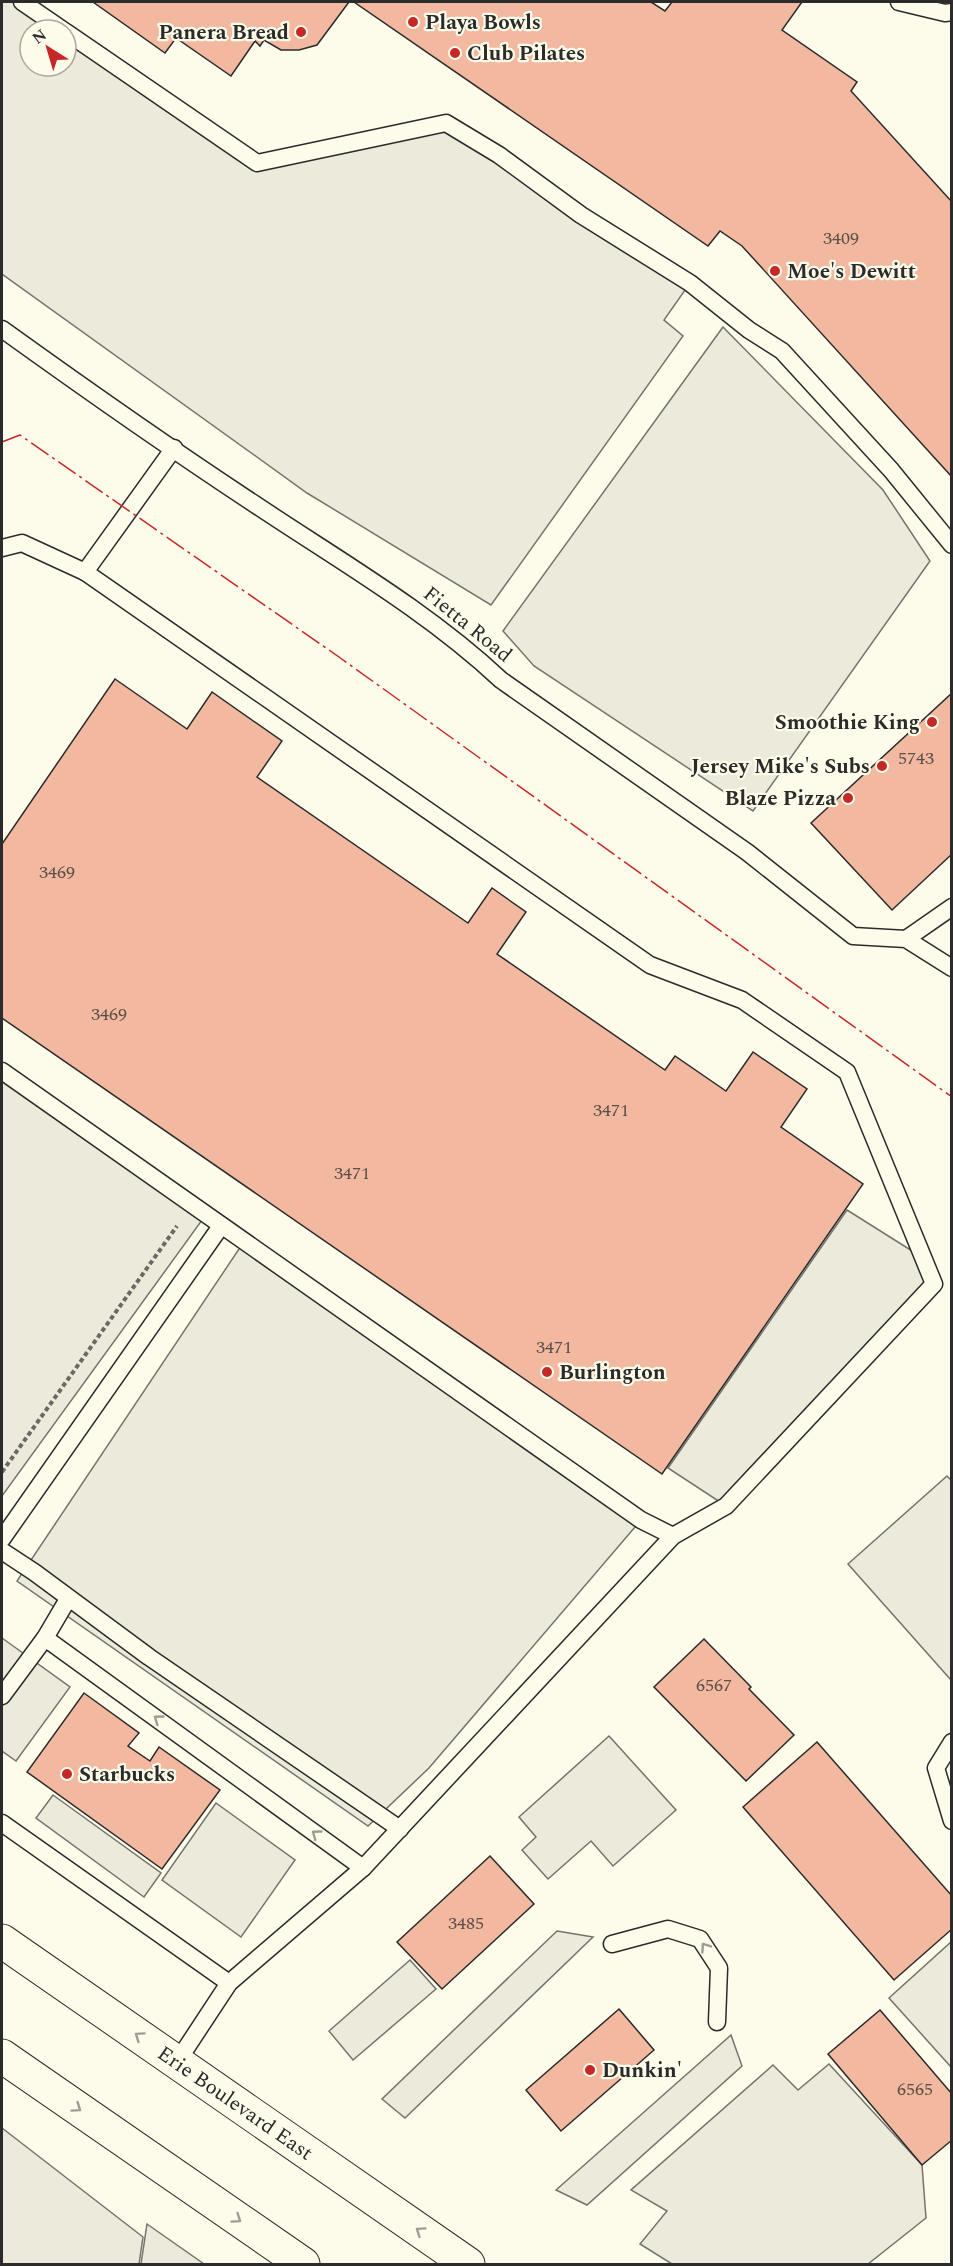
<svg xmlns="http://www.w3.org/2000/svg" width="953" height="2266" font-family="Spectral,serif">
  <rect width="100%" height="100%" fill="#fdfbea"/>
  <g fill="#eceadb" stroke="#74746e" stroke-width="1.5">
    <path d="M 2,2 L 22,2 L 63,30 L 30,30 L 30,66 L 66,66 L 66,32 L 257,163 L 446,123 L 690,283 L 664,320 L 683,336 L 491,605 L 307,493 L 2,274 Z"/>
    <path d="M 723,327 L 883,490 L 930,561 L 753,811 L 534,666 L 503,631 Z"/>
    <path d="M 2,1071 L 205,1216 L 2,1496 Z"/>
    <path d="M 847,1210 L 925,1259 L 934,1284 L 726,1506 L 668,1468 Z"/>
    <path d="M 243,1243 L 641,1520 L 429,1768 L 368,1826 L 17,1581 Z"/>
    <path d="M 947,1476 L 952,1481 L 951,1680 L 848,1564 Z"/>
    <path d="M 2,1638 L 70,1687 L 16,1761 L 2,1751 Z"/>
    <path d="M 609,1736 L 676,1810 L 613,1866 L 591,1841 L 548,1879 L 522,1850 L 536,1837 L 519,1817 Z"/>
    <path d="M 53,1795 L 161,1873 L 144,1897 L 36,1818 Z"/>
    <path d="M 216,1803 L 295,1860 L 241,1937 L 162,1880 Z"/>
    <path d="M 557,1931 L 593,1937 L 405,2118 L 382,2099 Z"/>
    <path d="M 951,1942 L 951,2067 L 889,1998 Z"/>
    <path d="M 410,1960 L 436,1989 L 353,2060 L 329,2031 Z"/>
    <path d="M 731,2035 L 742,2066 L 587,2205 L 556,2190 Z"/>
    <path d="M 829,2064 L 922,2165 L 926,2218 L 868,2264 L 672,2264 L 640,2244 L 667,2211 L 631,2190 L 773,2065 L 798,2090 Z"/>
    <path d="M 2,2128 L 143,2237 L 139,2264 L 2,2264 Z"/>
    <path d="M 147,2224 L 204,2264 L 141,2264 Z"/>
  </g>
  <g fill="#f2b8a0" stroke="#2b2b2b" stroke-width="1.5">
    <path d="M 93,2 L 349,2 L 317,45 L 299,50 L 281,50 L 264,40 L 260,46 L 255,41 L 231,76 L 176,38 L 165,53 Z"/>
    <path d="M 354,2 L 651,2 L 665,11 L 672,2 L 802,2 L 782,30 L 857,82 L 851,91 L 952,202 L 952,477 L 742,246 L 720,231 L 708,246 Z"/>
    <path d="M 115,679 L 187,729 L 212,692 L 282,741 L 257,777 L 468,923 L 492,888 L 526,912 L 497,954 L 665,1070 L 675,1056 L 726,1091 L 753,1052 L 807,1089 L 781,1127 L 863,1184 L 662,1474 L 2,1018 L 2,844 Z"/>
    <path d="M 952,693 L 952,854 L 892,910 L 811,823 Z"/>
    <path d="M 704,1639 L 751,1687 L 749,1689 L 794,1735 L 746,1781 L 654,1687 Z"/>
    <path d="M 84,1693 L 139,1733 L 128,1746 L 150,1761 L 159,1747 L 220,1790 L 162,1869 L 27,1772 Z"/>
    <path d="M 817,1742 L 952,1896 L 952,1929 L 894,1980 L 743,1807 Z"/>
    <path d="M 490,1856 L 534,1904 L 442,1989 L 397,1942 Z"/>
    <path d="M 619,2009 L 654,2050 L 561,2131 L 526,2090 Z"/>
    <path d="M 880,2010 L 952,2094 L 952,2140 L 922,2165 L 828,2054 Z"/>
  </g>
  <g fill="none" stroke-linecap="round" stroke-linejoin="round">
    <defs>
      <g id="service">
        <path d="M 22,2 L 63,30"/>
        <path d="M 899,2 L 945,13 L 952,12"/>
        <path d="M 66,32 L 257,163 L 446,123 L 499,155 L 581,215 L 690,283 L 749,330 L 782,351 L 891,470 L 952,545"/>
        <path d="M 2,329 C 84,388 168,447 253,503 C 338,560 426,610 501,680 L 747,852 L 853,936 L 906,939 L 952,968"/>
        <path d="M 2,548 L 22,543 L 85,572 L 174,448"/>
        <path d="M 85,572 L 650,965 L 742,1000 L 847,1072 L 934,1284 L 726,1506 L 673,1536 L 363,1868 L 229,1983 L 177,2062"/>
        <path d="M 906,939 L 952,907"/>
        <path d="M 2,1071 L 641,1520 L 673,1536"/>
        <path d="M 2,1539 L 221,1226"/>
        <path d="M 2,1551 L 34,1572 L 149,1657 L 400,1829"/>
        <path d="M 45,1638 L 363,1868"/>
        <path d="M 2,1696 L 45,1638 L 68,1599"/>
        <path d="M 952,1742 L 936,1768 L 952,1821"/>
        <path d="M 2,1823 L 229,1983"/>
        <path d="M 612,1944 L 668,1929 L 700,1939 L 719,1968 L 717,2022"/>
      </g>
      <g id="primary">
        <path id="s1" d="M 2,1941 L 468,2264"/>
        <path d="M 2,2056 L 303,2264"/>
      </g>
    </defs>
    <use href="#service" stroke="#2b2b2b" stroke-width="19"/>
    <use href="#primary" stroke="#2b2b2b" stroke-width="35"/>
    <path stroke="#6a6964" stroke-width="4" stroke-dasharray="4.5 3" stroke-linecap="butt" d="M 2,1472 L 177,1226"/>
    <use href="#service" stroke="#fdfbea" stroke-width="16"/>
    <use href="#primary" stroke="#fdfbea" stroke-width="33"/>
    <path stroke="#c62828" stroke-width="1.5" stroke-dasharray="21 4.5 3 4.5" stroke-linecap="butt" d="M 2,442 L 20,435 L 339,657 L 952,1097"/>
  </g>
  <defs><path id="oneway-chevron" d="M-2-3.5L2.5 0L-2 3.5" fill="none" stroke-width="1.6" stroke-linecap="round" stroke-linejoin="round" transform="scale(1.5)"/></defs>
  <g stroke="#9e9d94">
    <use href="#oneway-chevron" transform="translate(158 1719) rotate(-144)"/>
    <use href="#oneway-chevron" transform="translate(316 1834) rotate(-144)"/>
    <use href="#oneway-chevron" transform="translate(705 1947) rotate(-125)"/>
    <use href="#oneway-chevron" transform="translate(139 2036) rotate(-145)"/>
    <use href="#oneway-chevron" transform="translate(77 2108) rotate(35)"/>
    <use href="#oneway-chevron" transform="translate(237 2219) rotate(35)"/>
    <use href="#oneway-chevron" transform="translate(420 2231) rotate(-145)"/>
  </g>
  <g fill="#c62828" stroke="#fdfbea" stroke-width="2">
    <circle cx="413" cy="22" r="6"/>
    <circle cx="301" cy="32" r="6"/>
    <circle cx="455" cy="53" r="6"/>
    <circle cx="775" cy="271" r="6"/>
    <circle cx="932" cy="722" r="6"/>
    <circle cx="882" cy="766" r="6"/>
    <circle cx="848" cy="798" r="6"/>
    <circle cx="547" cy="1372" r="6"/>
    <circle cx="67" cy="1774" r="6"/>
    <circle cx="590" cy="2070" r="6"/>
  </g>
  <g text-anchor="middle" stroke-width="4.5" stroke-linejoin="round" paint-order="stroke">
    <g font-size="18" fill="#5d4e48">
      <text x="841" y="244">3409</text>
      <text x="916" y="764">5743</text>
      <text x="57" y="878">3469</text>
      <text x="109" y="1020">3469</text>
      <text x="611" y="1116">3471</text>
      <text x="352" y="1179">3471</text>
      <text x="554" y="1353">3471</text>
      <text x="714" y="1691">6567</text>
      <text x="466" y="1929">3485</text>
      <text x="915" y="2095">6565</text>
    </g>
    <g font-size="21" font-weight="bold" fill="#2b2b2b" stroke="#fdfbea" text-anchor="start">
      <text x="425" y="29">Playa Bowls</text>
      <text x="289" y="39" text-anchor="end">Panera Bread</text>
      <text x="467" y="60">Club Pilates</text>
      <text x="787" y="278">Moe's Dewitt</text>
      <text x="920" y="729" text-anchor="end">Smoothie King</text>
      <text x="870" y="773" text-anchor="end">Jersey Mike's Subs</text>
      <text x="836" y="805" text-anchor="end">Blaze Pizza</text>
      <text x="559" y="1379">Burlington</text>
      <text x="79" y="1781">Starbucks</text>
      <text x="602" y="2077">Dunkin'</text>
    </g>
    <g font-size="21" fill="#2b2b2b" stroke="#fdfbea">
      <text transform="translate(468 624) rotate(39)" y="7">Fietta Road</text>
      <text dy="7" stroke="none"><textPath href="#s1" startOffset="284">Erie Boulevard East</textPath></text>
    </g>
  </g>
  <rect width="953" height="2266" fill="none" stroke="#2b2b2b" stroke-width="6"/>
  <g transform="translate(48 48) rotate(323)"><circle r="28" fill="#fdfbea" stroke="#a9a89e" stroke-width="1.5"/>
  <path d="M0-4.5L10 22L0 15L-10 22Z" fill="#c62828"/>
  <text y="-9" font-size="16" font-weight="bold" text-anchor="middle" fill="#2b2b2b">N</text>
  </g>
</svg>
